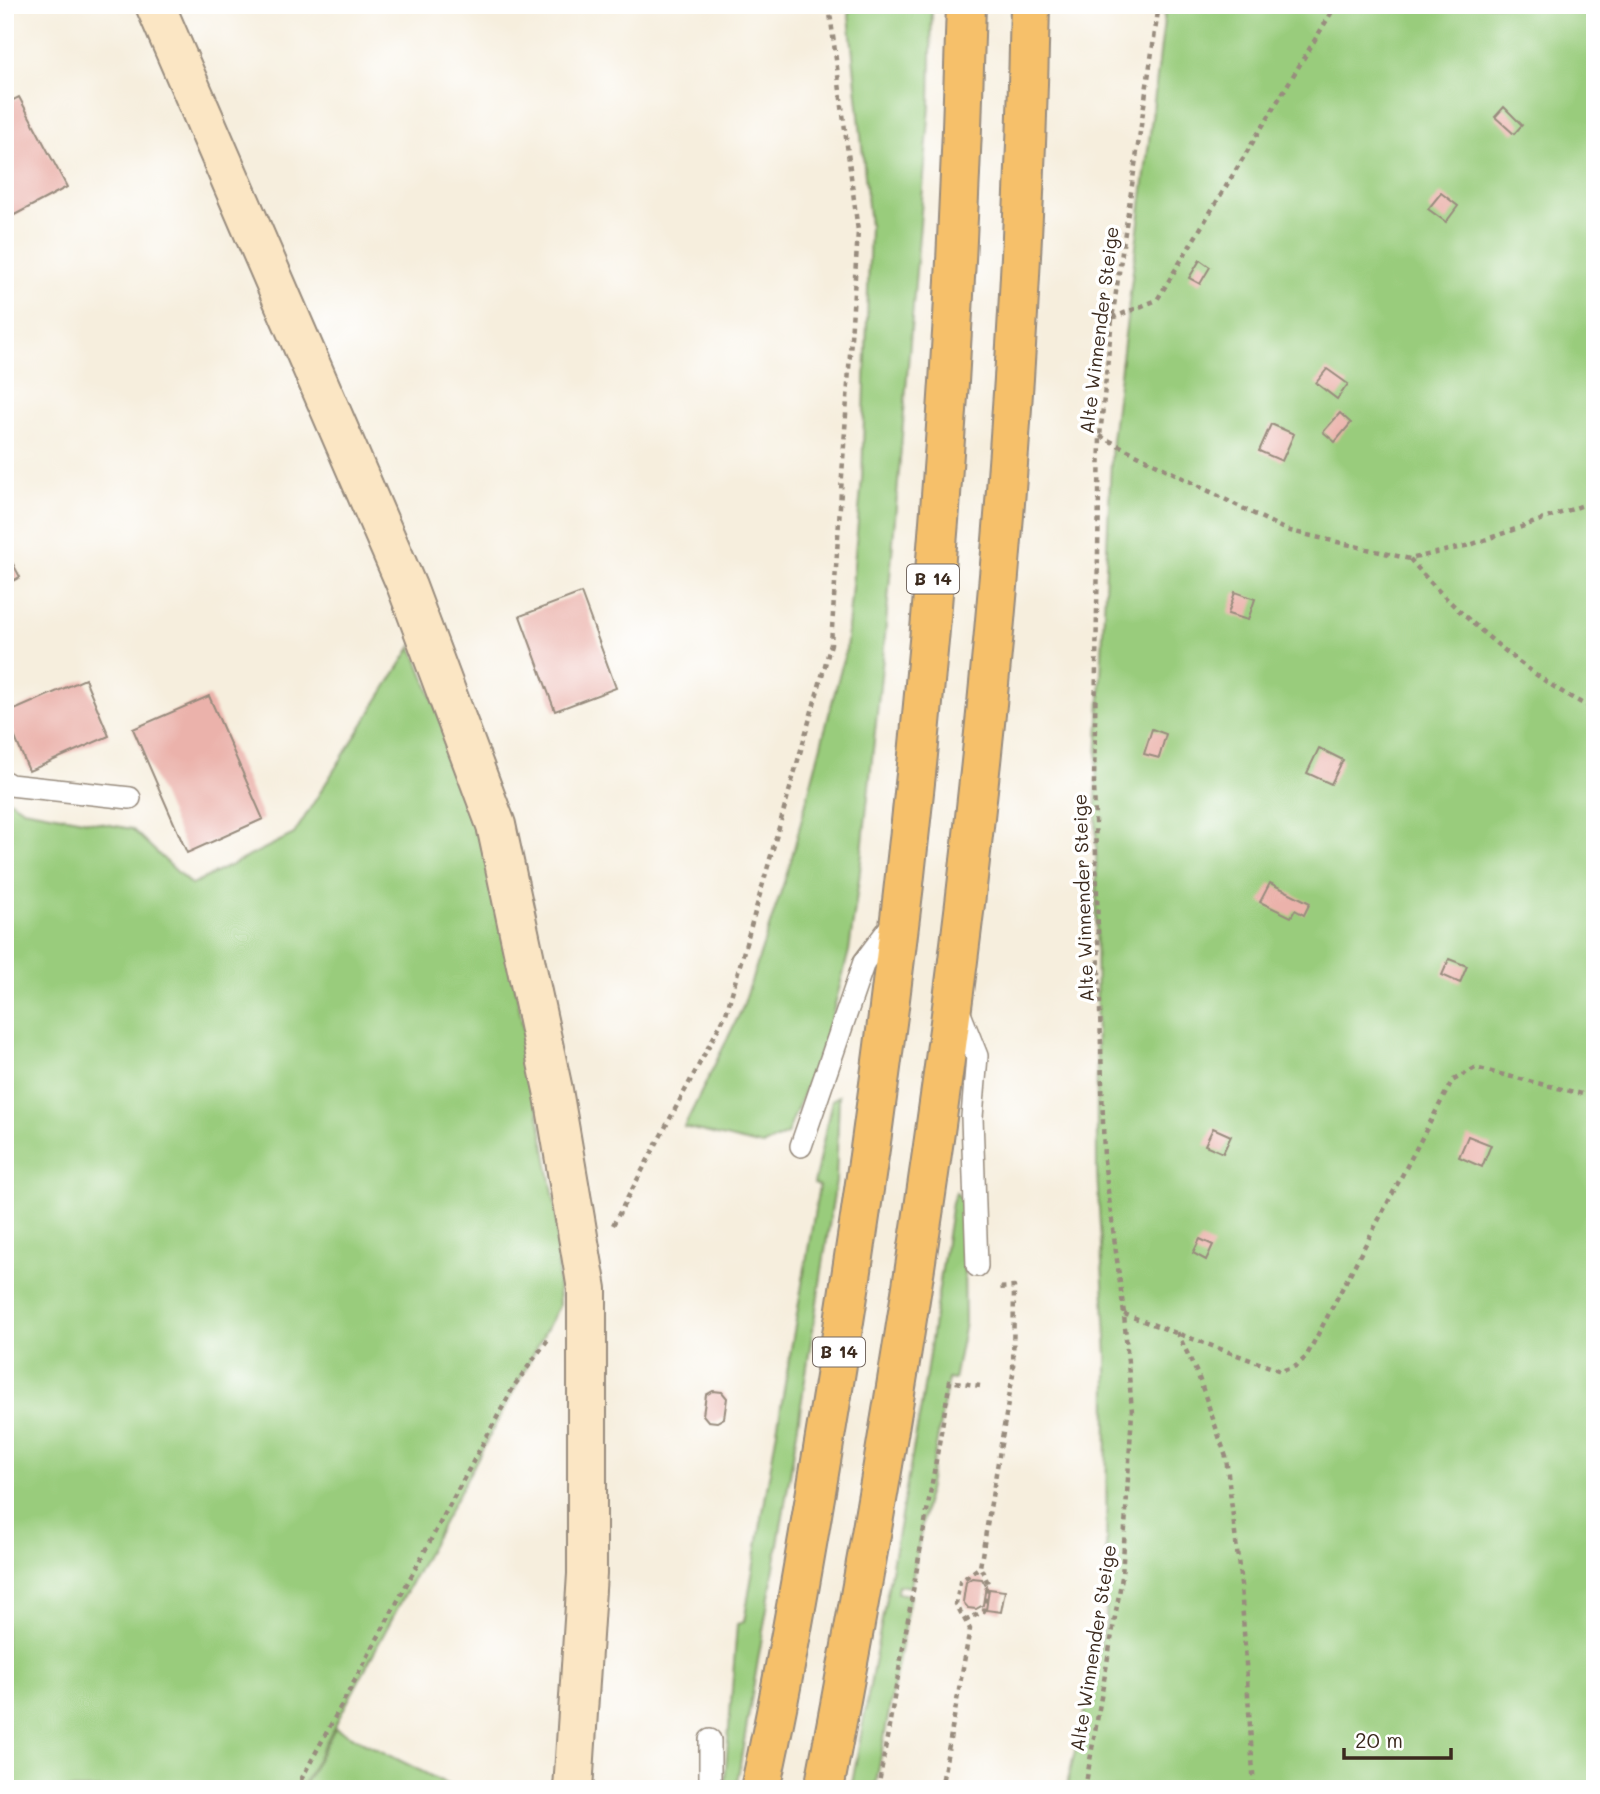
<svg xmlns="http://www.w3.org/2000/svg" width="1600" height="1794" font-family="Mali,sans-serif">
  <rect width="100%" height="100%" fill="#fff"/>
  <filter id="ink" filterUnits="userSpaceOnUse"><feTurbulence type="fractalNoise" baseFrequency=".0143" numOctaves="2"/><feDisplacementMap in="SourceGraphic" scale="14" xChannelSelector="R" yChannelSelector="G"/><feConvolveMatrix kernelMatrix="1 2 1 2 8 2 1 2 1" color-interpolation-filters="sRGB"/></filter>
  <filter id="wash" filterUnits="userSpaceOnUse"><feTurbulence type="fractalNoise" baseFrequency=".00686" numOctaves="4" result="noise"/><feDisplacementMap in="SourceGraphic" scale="28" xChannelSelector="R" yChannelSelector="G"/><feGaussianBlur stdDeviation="1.57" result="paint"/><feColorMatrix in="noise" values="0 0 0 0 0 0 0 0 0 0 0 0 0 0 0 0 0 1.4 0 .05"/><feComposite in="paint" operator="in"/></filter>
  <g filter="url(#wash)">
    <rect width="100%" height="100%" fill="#f6eedd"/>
    <g fill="#99cc7c" stroke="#6a7b4d" stroke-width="2">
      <path d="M 848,5 L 932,5 L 930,106 L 884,648 L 859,880 L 849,951 L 828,1031 L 787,1134 L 762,1146 L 684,1127 L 742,1009 L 790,864 L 846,649 L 862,479 L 870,226 Z"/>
      <path d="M 1166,5 L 1595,5 L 1595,1789 L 1066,1789 L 1106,1620 L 1107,1356 L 1097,1172 L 1096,783 L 1112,439 Z"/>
      <path d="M 412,646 L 490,845 L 556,1209 L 559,1306 L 301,1789 L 5,1789 L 5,797 L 23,809 L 132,829 L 191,885 L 294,834 Z"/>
      <path d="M 839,1096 L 836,1181 L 792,1463 L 736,1788 L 725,1780 L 737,1624 L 744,1622 L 819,1186 L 814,1184 L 832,1100 Z"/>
      <path d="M 956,1192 L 963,1202 L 965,1323 L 954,1380 L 948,1379 L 911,1587 L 898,1585 L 897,1593 L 910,1595 L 875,1789 L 851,1789 L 921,1407 L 952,1202 Z"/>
      <path d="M 335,1728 L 457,1789 L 302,1789 Z"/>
    </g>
    <g id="blocks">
      <g fill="#ebb2ab">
        <path d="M 19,97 L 67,187 L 5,220 L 5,104 Z"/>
        <path d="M 1504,107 L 1522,125 L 1514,134 L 1495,117 Z"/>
        <path d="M 1441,193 L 1458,206 L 1446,222 L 1428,209 Z"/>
        <path d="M 1200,260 L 1210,267 L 1200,284 L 1189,278 Z"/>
        <path d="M 1327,369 L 1348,384 L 1337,399 L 1316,383 Z"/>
        <path d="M 1340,413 L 1351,423 L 1335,442 L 1323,432 Z"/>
        <path d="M 1271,424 L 1294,434 L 1282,461 L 1259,451 Z"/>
        <path d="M 5,549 L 20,577 L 5,585 Z"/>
        <path d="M 1235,592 L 1255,599 L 1248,620 L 1228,614 Z"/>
        <path d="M 581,593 L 616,688 L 555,711 L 520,616 Z"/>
        <path d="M 85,679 L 109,736 L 29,771 L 5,714 Z"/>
        <path d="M 209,696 L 263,819 L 187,853 L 133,729 Z"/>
        <path d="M 1152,729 L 1166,734 L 1159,758 L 1144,754 Z"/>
        <path d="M 1319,748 L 1343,760 L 1331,784 L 1307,773 Z"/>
        <path d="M 1270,883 L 1310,903 L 1304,915 L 1295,910 L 1291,917 L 1260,902 Z"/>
        <path d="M 1449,959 L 1467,966 L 1460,983 L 1442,975 Z"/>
        <path d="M 1213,1128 L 1231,1136 L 1223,1153 L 1205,1145 Z"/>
        <path d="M 1468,1136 L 1491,1145 L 1482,1167 L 1459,1157 Z"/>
        <path d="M 1200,1239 L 1213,1245 L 1206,1260 L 1193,1253 Z"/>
        <path d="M 713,1391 L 722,1392 L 727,1398 L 724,1418 L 717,1422 L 708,1421 L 703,1415 L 706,1395 Z"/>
        <path d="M 972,1578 L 982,1579 L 986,1586 L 983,1605 L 976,1609 L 968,1608 L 963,1602 L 966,1582 Z"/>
        <path d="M 989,1589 L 1005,1591 L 1001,1612 L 986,1610 Z"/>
      </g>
    </g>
  </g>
  <g filter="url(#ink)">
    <use href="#blocks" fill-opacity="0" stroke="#988c7e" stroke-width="2"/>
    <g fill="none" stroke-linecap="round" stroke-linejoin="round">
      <defs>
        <g id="lane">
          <path d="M 5,782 L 10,785 L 130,798"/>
          <path d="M 957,1006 L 977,1056 L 972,1117 L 977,1266"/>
          <path d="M 801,1146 L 864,962 L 894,922"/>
          <path d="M 710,1740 L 710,1789"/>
        </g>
        <path id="secondary" d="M 155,5 L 407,587 L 496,825 L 553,1090 L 587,1289 L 587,1574 L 573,1789"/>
        <g id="highway">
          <path d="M 760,1789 C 789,1657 811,1522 833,1389 C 909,932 954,468 966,5"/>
          <path d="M 824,1789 C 938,1201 1018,605 1030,5"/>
        </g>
      </defs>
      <use href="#lane" stroke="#988c7e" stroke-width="24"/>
      <use href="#secondary" stroke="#988c7e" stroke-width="42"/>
      <use href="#highway" stroke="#988c7e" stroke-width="42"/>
      <g stroke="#988c7e" stroke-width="4.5" stroke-dasharray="5 5" stroke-linecap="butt">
        <path d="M 1112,318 L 1157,300 L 1336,5"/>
        <path d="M 1100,436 L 1286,530 L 1410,559 L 1470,545 L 1595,501"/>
        <path d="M 1410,559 C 1448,606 1540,687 1595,709"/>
        <path d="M 613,1225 L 726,1014 L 831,644 L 858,231 L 829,5"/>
        <path d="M 1124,1314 L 1281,1371 L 1296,1366 L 1306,1357 L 1452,1081 L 1475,1068 L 1595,1097"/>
        <path d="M 1177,1332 L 1198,1375 L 1226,1457 L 1241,1585 L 1254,1789"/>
        <path d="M 965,1621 L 984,1611 L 988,1583 L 980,1567"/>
        <path d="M 296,1789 L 514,1386 L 549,1338"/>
        <path d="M 878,1789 L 950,1381 L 980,1386"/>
        <path d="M 941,1789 L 970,1629 L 956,1604 L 960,1582 L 980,1567 L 1013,1374 L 1014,1287 L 996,1288"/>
        <path d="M 1085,1789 L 1122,1577 L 1132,1412 L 1124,1314 L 1104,1160 L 1094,782 L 1100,436 L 1112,319 L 1159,5"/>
      </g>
      <use href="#lane" stroke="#fff" stroke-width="21"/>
      <use href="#secondary" stroke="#fbe6c4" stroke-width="38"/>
      <use href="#highway" stroke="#f6c06b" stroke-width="38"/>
    </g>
  </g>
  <g text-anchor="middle" stroke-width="7" stroke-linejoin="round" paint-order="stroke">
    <g fill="#fff" stroke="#766a62" stroke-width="2">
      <rect x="907" y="564.5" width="52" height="29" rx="5"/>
      <rect x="813" y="1337.5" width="52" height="29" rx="5"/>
    </g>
    <g font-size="18" font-weight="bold" fill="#3b2a1e">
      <text x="933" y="585">B 14</text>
      <text x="839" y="1358">B 14</text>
    </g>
    <g font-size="19" fill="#3b2a1e" stroke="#fff">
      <text transform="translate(1099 330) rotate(-83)" y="7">Alte Winnender Steige</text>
      <text transform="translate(1083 898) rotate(-92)" y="7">Alte Winnender Steige</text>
      <text transform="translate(1093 1648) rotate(-81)" y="7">Alte Winnender Steige</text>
    </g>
  </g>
  <rect width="1600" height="1794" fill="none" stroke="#fff" stroke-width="28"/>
  <path d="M1344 1748v10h107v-10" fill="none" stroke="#3b2a1e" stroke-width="3.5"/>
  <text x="1355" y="1748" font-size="21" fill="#3b2a1e" stroke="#ffffff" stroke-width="5" paint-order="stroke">20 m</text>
</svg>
